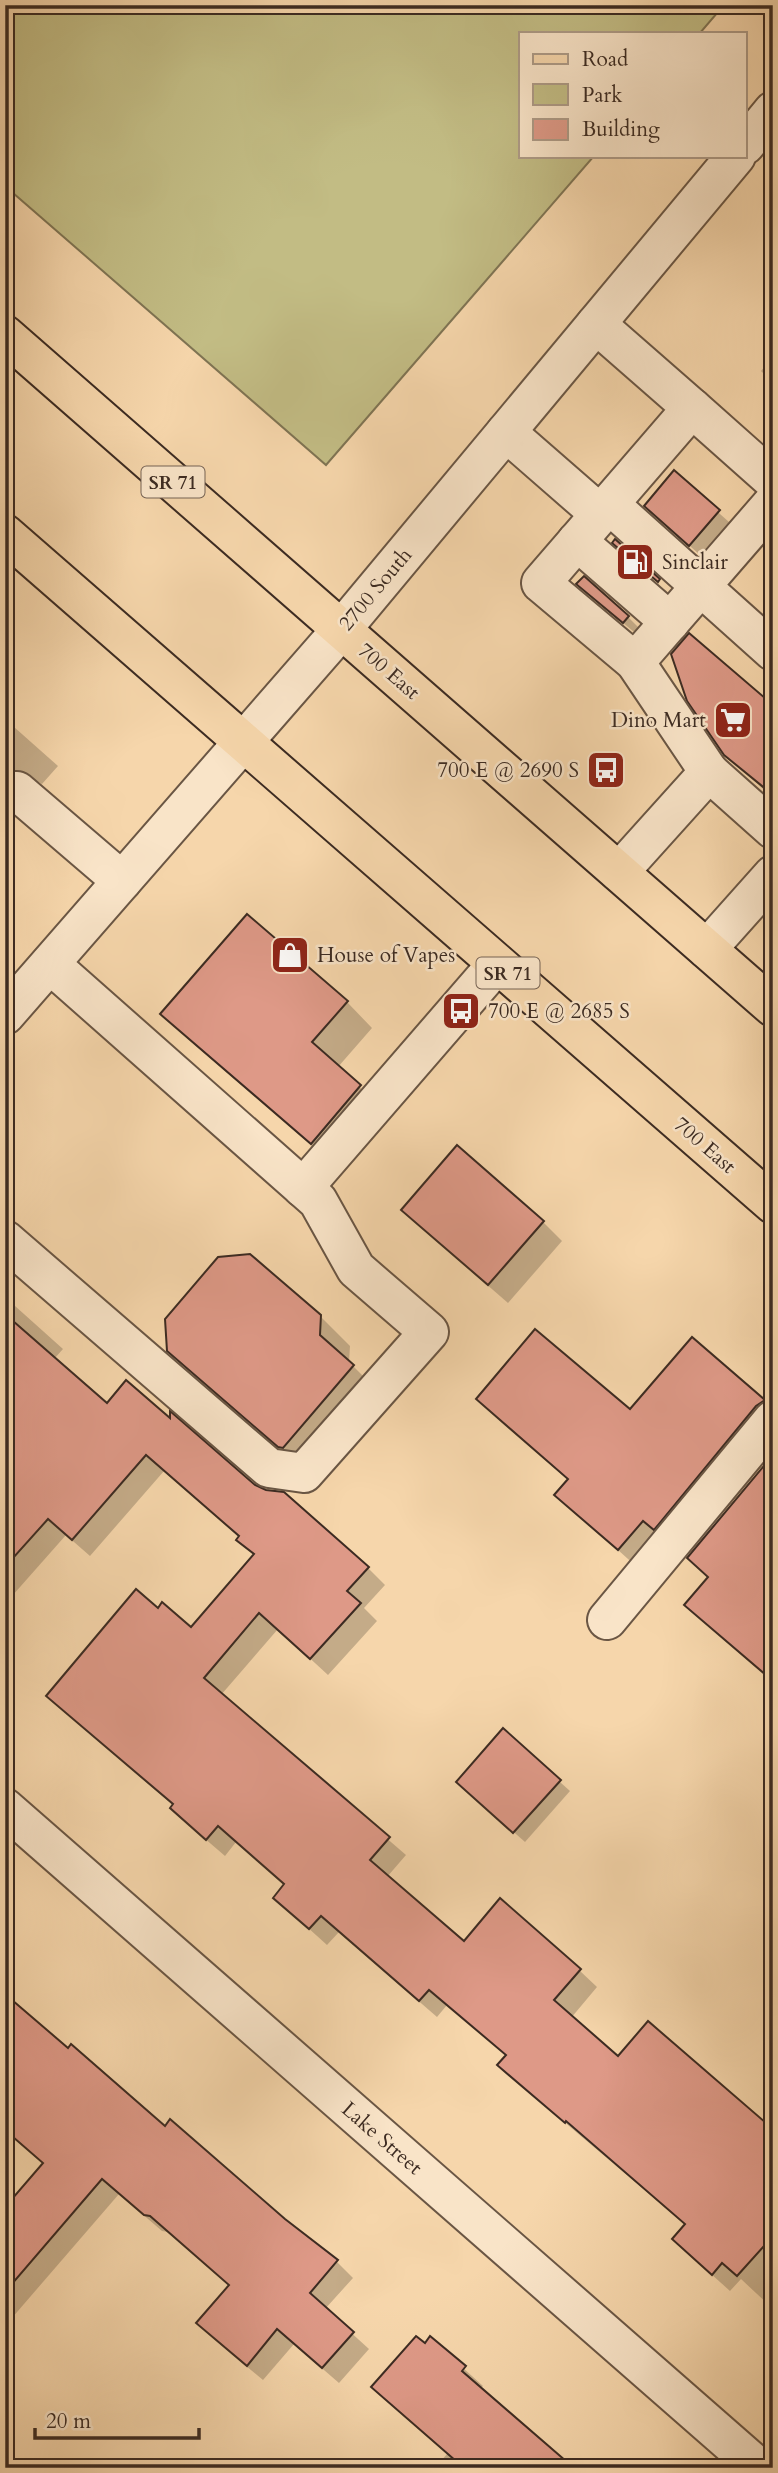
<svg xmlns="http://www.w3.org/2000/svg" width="778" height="2473" font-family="Cardo,serif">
  <rect width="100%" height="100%" fill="#f6d6ab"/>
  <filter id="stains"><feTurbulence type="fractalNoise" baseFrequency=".00286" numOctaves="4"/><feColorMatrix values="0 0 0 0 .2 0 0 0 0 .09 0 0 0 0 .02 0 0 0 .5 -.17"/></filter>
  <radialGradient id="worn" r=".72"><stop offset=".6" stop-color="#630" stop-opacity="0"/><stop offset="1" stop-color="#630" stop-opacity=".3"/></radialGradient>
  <path fill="#c2bc84" stroke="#7f7453" stroke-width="2" d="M 5,5 L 724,5 L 700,33 L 521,33 L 521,156 L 594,156 L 326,465 L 5,186 Z"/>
  <g fill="#0003">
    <path d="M 773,325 L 773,338 L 767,332 Z"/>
    <path d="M 773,357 L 773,383 L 761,371 Z"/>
    <path d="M 674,473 L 729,522 L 700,555 L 656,516 Z"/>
    <path d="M 589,594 L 628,617 L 638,627 L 634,632 Z"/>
    <path d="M 773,707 L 773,798 L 725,754 Z"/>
    <path d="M 5,719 L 58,766 L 42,784 L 33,779 L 21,780 L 5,793 Z"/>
    <path d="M 247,917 L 347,1002 L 372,1028 L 338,1067 L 386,1112 L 338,1168 L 188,1039 L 163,1014 Z"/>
    <path d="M 543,1222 L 562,1241 L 508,1303 L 423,1229 Z"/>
    <path d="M 5,1297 L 63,1349 L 54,1359 L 107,1405 L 254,1486 L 368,1568 L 385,1585 L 364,1608 L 377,1621 L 328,1675 L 278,1629 L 221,1695 L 406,1855 L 387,1877 L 464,1944 L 579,1970 L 597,1987 L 571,2018 L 618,2058 L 773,2146 L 773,2309 L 741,2279 L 730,2291 L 691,2256 L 674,2239 L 686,2225 L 517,2082 L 507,2056 L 447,2005 L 437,2017 L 339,1932 L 327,1945 L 275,1898 L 286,1885 L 236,1842 L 225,1856 L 189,1825 L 174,1806 L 66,1713 L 158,1610 L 191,1629 L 255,1556 L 239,1540 L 241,1537 L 164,1471 L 90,1556 L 66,1535 L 5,1604 Z"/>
    <path d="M 320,1316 L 350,1346 L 349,1362 L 382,1395 L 309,1476 L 198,1380 L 169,1350 Z"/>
    <path d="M 693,1339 L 773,1410 L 638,1568 L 557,1495 L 569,1481 L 478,1399 L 630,1411 Z"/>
    <path d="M 503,1731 L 570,1791 L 525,1842 L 468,1792 Z"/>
    <path d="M 5,2004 L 337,2262 L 353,2278 L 325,2309 L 369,2349 L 339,2383 L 294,2344 L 263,2380 L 214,2339 L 199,2323 L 230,2286 L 168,2232 L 162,2231 L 119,2194 L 5,2326 L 5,2210 L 45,2164 L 5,2130 Z"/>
    <path d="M 431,2339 L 483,2386 L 480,2389 L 572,2468 L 435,2468 L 447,2454 L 374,2387 Z"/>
  </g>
  <g fill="#de9987" stroke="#3c2b22" stroke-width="2">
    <path d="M 674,470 L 720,510 L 689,546 L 644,506 Z"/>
    <path d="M 615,539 L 660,579 L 658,582 L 612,543 Z"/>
    <path d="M 584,576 L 629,616 L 623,623 L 576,584 Z"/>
    <path d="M 689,633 L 773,705 L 773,795 L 724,755 L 687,701 L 671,654 Z"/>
    <path d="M 247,914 L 348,1001 L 312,1042 L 361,1085 L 311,1144 L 160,1014 Z"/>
    <path d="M 457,1145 L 544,1221 L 488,1285 L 401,1210 Z"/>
    <path d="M 250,1254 L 321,1315 L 320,1335 L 354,1365 L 283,1448 L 278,1447 L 167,1351 L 165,1319 L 218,1257 Z"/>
    <path d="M 5,1314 L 107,1403 L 126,1380 L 170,1418 L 170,1411 L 255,1485 L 266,1490 L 284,1492 L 369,1567 L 347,1591 L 361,1603 L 310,1659 L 259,1613 L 204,1678 L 390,1837 L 370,1860 L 464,1941 L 500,1898 L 581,1969 L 554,2000 L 618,2056 L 648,2021 L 773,2129 L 773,2236 L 737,2276 L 722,2263 L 712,2275 L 672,2239 L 685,2224 L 566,2121 L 565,2123 L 497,2065 L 506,2055 L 429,1990 L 419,2001 L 321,1916 L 309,1929 L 273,1898 L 284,1884 L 218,1826 L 206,1840 L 170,1808 L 173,1804 L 46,1696 L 136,1589 L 158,1608 L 162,1602 L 191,1627 L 254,1554 L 236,1540 L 239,1536 L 146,1455 L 72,1540 L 48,1519 L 5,1567 Z"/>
    <path d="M 535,1329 L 630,1409 L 692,1337 L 765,1400 L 756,1406 L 654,1530 L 643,1521 L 618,1550 L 554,1495 L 568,1479 L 476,1399 Z"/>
    <path d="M 773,1455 L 773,1681 L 684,1605 L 708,1577 L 687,1558 Z"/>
    <path d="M 503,1728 L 561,1780 L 513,1833 L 456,1782 Z"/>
    <path d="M 5,1994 L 68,2048 L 71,2044 L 165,2126 L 170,2119 L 285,2219 L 338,2260 L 310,2293 L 354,2332 L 322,2368 L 277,2329 L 247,2366 L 196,2323 L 229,2285 L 150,2216 L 144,2215 L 102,2179 L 5,2292 L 5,2207 L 43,2163 L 5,2130 Z"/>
    <path d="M 416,2336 L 425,2343 L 430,2336 L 466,2366 L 462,2371 L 574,2468 L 464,2468 L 371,2387 Z"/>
  </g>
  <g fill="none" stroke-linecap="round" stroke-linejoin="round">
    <defs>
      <g id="minor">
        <path d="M 745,145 L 773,111"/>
        <path d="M 596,324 L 692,408 L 541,583 L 635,662 L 709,772 L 619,872"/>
        <path d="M 692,408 L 773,480"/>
        <path d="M 506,432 L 600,514"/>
        <path d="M 609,504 L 773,651"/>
        <path d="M 577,541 L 670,622"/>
        <path d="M 635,662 L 773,503"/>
        <path d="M 709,772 L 773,829"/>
        <path d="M 17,791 L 122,881"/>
        <path d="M 707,949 L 773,875"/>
        <path d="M 5,1015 L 341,630 L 736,156"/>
        <path d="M 303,1188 L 497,964"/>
        <path d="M 5,1240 L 269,1468 L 304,1473 L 429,1332 L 356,1269 L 318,1201 L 50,964"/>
        <path d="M 607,1620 L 773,1420"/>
        <path d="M 5,1808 L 759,2468"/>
      </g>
      <g id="major">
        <path d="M 5,335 L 773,1007"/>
        <path d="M 5,534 L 773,1204"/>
      </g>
    </defs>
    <use href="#minor" stroke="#6a5644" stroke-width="42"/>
    <use href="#major" stroke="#3c2b22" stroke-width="42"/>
    <use href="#minor" stroke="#f9e4c8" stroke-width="38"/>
    <use href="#major" stroke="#f6d6ab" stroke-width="38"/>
  </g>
  <defs>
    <symbol id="fuel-square" viewBox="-11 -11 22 22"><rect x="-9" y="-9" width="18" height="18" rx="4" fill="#8f2418" stroke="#f9e4c8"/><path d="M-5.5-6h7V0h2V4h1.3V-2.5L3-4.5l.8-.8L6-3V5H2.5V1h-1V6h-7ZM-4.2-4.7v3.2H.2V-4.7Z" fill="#fff"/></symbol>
    <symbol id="supermarket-square" viewBox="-11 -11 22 22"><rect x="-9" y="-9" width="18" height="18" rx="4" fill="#8f2418" stroke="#f9e4c8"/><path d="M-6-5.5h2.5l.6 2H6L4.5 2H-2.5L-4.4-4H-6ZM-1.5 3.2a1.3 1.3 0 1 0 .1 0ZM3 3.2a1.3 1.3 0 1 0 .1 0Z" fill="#fff"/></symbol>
    <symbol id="bus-square" viewBox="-11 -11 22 22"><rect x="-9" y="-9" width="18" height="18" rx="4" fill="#8f2418" stroke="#f9e4c8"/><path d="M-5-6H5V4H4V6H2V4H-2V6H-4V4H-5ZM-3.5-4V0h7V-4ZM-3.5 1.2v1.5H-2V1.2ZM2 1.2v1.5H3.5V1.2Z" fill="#fff"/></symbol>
    <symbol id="shop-square" viewBox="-11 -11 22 22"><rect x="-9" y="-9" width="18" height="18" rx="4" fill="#8f2418" stroke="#f9e4c8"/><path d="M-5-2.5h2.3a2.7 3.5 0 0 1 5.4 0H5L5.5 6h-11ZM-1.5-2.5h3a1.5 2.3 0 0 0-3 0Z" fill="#fff"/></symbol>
  </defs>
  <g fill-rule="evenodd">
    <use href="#fuel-square" x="613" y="540" width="44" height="44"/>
    <use href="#supermarket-square" x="711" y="698" width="44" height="44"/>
    <use href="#bus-square" x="584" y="748" width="44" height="44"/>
    <use href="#shop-square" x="268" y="933" width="44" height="44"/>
    <use href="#bus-square" x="439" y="989" width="44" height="44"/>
  </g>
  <g text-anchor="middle" stroke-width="5" stroke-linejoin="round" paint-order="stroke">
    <g fill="#f9e4c8" stroke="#756254" stroke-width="2">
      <rect x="141.5" y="466.5" width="63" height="31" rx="5"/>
      <rect x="476.5" y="957.5" width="63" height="31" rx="5"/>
    </g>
    <g font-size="19" font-weight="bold" fill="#3c2b22">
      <text x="173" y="489">SR 71</text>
      <text x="508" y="980">SR 71</text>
    </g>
    <g font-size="21" fill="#3c2b22" stroke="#f9e4c8" text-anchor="start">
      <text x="662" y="569">Sinclair</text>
      <text x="706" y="727" text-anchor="end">Dino Mart</text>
      <text x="579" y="777" text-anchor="end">700 E @ 2690 S</text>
      <text x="317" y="962">House of Vapes</text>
      <text x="488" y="1018">700 E @ 2685 S</text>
    </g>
    <g font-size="21" fill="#3c2b22" stroke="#f9e4c8">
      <text transform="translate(375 589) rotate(-50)" y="7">2700 South</text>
      <text transform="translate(389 671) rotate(41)" y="7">700 East</text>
      <text transform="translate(705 1145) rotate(41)" y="7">700 East</text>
      <text transform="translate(382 2138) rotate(41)" y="7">Lake Street</text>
    </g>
  </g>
  <rect width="778" height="2473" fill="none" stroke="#f6d6ab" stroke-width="28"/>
  <rect x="7" y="7" width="764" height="2459" fill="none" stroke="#3c2b22" stroke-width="3.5"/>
  <rect x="14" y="14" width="750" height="2445" fill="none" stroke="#3c2b22" stroke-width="2"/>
  <rect x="519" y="32" width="228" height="126" fill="#f9e4c8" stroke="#ad9a86" stroke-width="2"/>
  <rect x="533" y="54" width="35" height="10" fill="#f6d6ab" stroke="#ad9a86" stroke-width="2"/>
  <text x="582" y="66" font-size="21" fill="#3c2b22">Road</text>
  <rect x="533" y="84" width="35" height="21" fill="#c2bc84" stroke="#ad9a86" stroke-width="2"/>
  <text x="582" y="102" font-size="21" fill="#3c2b22">Park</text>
  <rect x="533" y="119" width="35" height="21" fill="#de9987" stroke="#ad9a86" stroke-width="2"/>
  <text x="582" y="136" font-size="21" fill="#3c2b22">Building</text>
  <path d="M35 2428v10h164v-10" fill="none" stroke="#3c2b22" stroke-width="3.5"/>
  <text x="46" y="2428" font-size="21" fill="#3c2b22" stroke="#f9e4c8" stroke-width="5" paint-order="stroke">20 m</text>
  <rect width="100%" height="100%" filter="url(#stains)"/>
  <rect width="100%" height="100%" fill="url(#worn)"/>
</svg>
